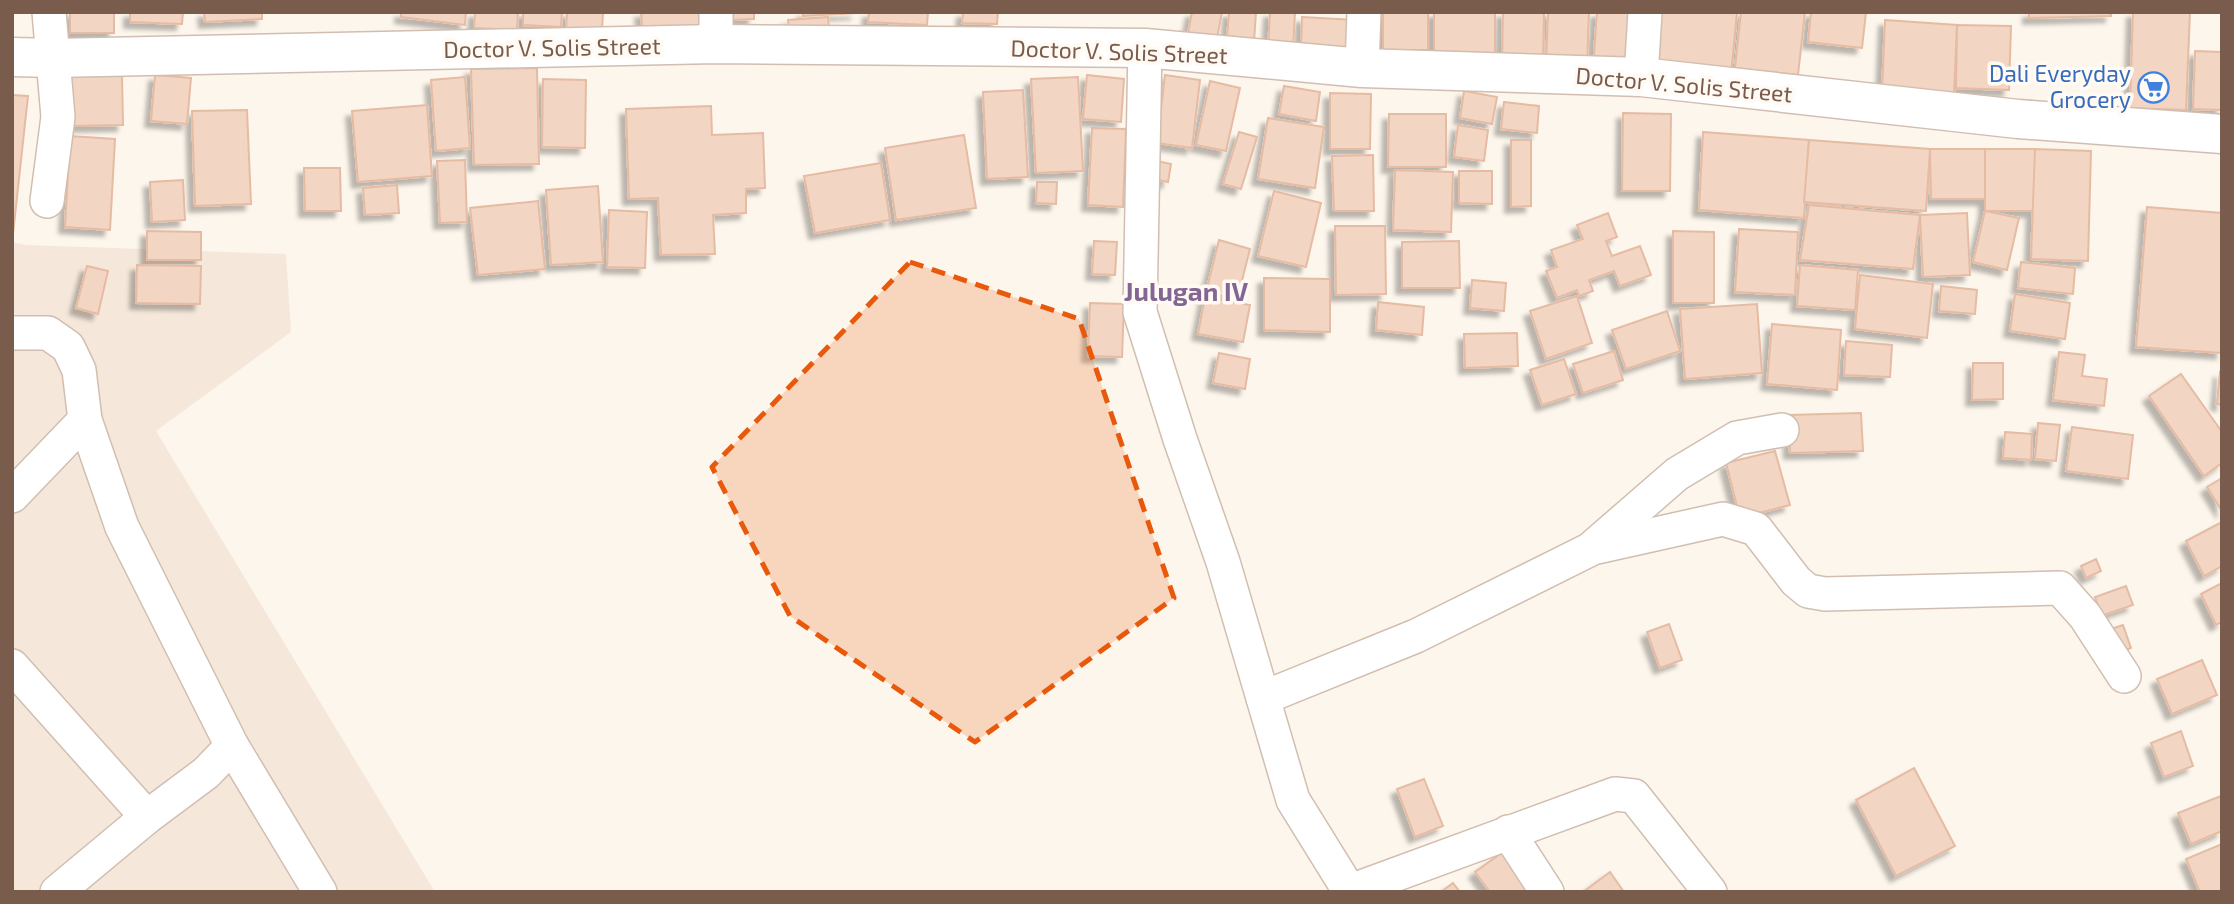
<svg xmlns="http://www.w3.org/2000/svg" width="2234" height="904" font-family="'Exo 2',sans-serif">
  <defs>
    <filter id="shadow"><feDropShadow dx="-6" dy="6" stdDeviation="2" flood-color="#0004"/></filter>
  </defs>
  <rect width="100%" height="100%" fill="#fdf6ec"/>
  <path fill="#f5e8da" d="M 12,242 L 26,245 L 286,254 L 291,332 L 156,431 L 435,892 L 12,892 Z"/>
  <g fill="#f3d5c3" stroke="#e6bba3" stroke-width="2" filter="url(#shadow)">
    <rect x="70" y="12" width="44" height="21"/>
    <path d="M 130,12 L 183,12 L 182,24 L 130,22 Z"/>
    <path d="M 204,12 L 262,12 L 262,19 L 205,22 Z"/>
    <path d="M 401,12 L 466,12 L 465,25 L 401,17 Z"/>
    <path d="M 475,12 L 518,12 L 517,30 L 474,28 Z"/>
    <path d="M 523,12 L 562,12 L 561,27 L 523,25 Z"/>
    <path d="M 567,12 L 603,12 L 602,31 L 566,30 Z"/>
    <path d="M 641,12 L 707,12 L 708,37 L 643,39 Z"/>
    <path d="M 730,12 L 754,12 L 754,19 L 730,20 Z"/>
    <path d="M 803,12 L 856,12 L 856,13 L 803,16 Z"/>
    <path d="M 869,12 L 928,12 L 927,25 L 868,22 Z"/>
    <path d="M 963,12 L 998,12 L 997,24 L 962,23 Z"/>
    <path d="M 1192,12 L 1222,12 L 1217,38 L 1188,33 Z"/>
    <path d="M 1229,12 L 1256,12 L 1254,42 L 1227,40 Z"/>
    <path d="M 1270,12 L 1295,12 L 1293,50 L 1268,49 Z"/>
    <rect x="1383" y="12" width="45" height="38"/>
    <rect x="1434" y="12" width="61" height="43"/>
    <path d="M 1503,12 L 1544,12 L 1543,65 L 1502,63 Z"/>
    <path d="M 1548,12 L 1589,12 L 1587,68 L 1546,66 Z"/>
    <path d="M 1597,12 L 1635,12 L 1631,71 L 1593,68 Z"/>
    <path d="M 1660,12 L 1737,12 L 1731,75 L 1655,66 Z"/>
    <path d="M 1741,12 L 1805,12 L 1798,75 L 1735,68 Z"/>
    <path d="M 1811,12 L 1866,12 L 1862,48 L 1808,42 Z"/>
    <path d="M 2029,12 L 2111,12 L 2111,16 L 2029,18 Z"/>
    <path d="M 2133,12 L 2190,12 L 2186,110 L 2130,108 Z"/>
    <path d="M 828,17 L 830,38 L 790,42 L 788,20 Z"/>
    <path d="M 1302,17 L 1355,20 L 1354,53 L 1301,50 Z"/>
    <path d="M 1885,20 L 1957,25 L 1954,94 L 1882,91 Z"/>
    <path d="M 1957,25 L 2011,26 L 2009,90 L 1956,88 Z"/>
    <path d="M 2195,51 L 2222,52 L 2222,110 L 2193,109 Z"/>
    <path d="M 537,68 L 539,164 L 474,165 L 471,69 Z"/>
    <path d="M 155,75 L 191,78 L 187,124 L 151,121 Z"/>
    <path d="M 1087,75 L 1124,79 L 1121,122 L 1083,119 Z"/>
    <path d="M 1165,75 L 1200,80 L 1192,148 L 1157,143 Z"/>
    <path d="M 71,76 L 122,76 L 123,125 L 72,126 Z"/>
    <path d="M 465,77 L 470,148 L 436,151 L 431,80 Z"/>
    <path d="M 1078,77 L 1083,171 L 1036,173 L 1031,79 Z"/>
    <path d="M 543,79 L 586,80 L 585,148 L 542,147 Z"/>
    <path d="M 1210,81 L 1240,88 L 1226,151 L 1196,145 Z"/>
    <path d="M 1284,86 L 1320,92 L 1316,121 L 1279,114 Z"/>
    <path d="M 1023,90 L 1028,177 L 987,179 L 983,92 Z"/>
    <path d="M 1464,91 L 1497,97 L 1492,124 L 1460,118 Z"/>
    <path d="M 1330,93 L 1371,94 L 1370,149 L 1330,149 Z"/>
    <path d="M 12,95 L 28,96 L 13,234 L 12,234 Z"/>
    <path d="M 1504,102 L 1539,106 L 1537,133 L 1501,129 Z"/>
    <path d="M 427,105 L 432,176 L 358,182 L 352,111 Z"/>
    <path d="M 711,106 L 712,135 L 763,133 L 765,188 L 746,189 L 746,213 L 713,215 L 715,254 L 661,255 L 658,198 L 629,199 L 626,109 Z"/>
    <path d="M 247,110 L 251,204 L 195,206 L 192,111 Z"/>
    <path d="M 1623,113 L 1671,114 L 1670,191 L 1622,191 Z"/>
    <path d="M 1389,114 L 1446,114 L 1446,167 L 1388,167 Z"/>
    <path d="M 1268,118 L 1324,127 L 1315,188 L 1258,179 Z"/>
    <path d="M 1458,125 L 1488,130 L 1484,161 L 1454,157 Z"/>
    <path d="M 1092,128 L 1126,129 L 1123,207 L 1088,205 Z"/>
    <path d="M 1239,132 L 1257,137 L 1241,189 L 1223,184 Z"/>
    <path d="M 1703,132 L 1809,140 L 1804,218 L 1699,210 Z"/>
    <path d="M 964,135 L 976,208 L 896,220 L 885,148 Z"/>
    <path d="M 70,136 L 115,139 L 110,230 L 65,227 Z"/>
    <path d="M 1511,140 L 1531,140 L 1531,206 L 1511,207 Z"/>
    <path d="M 1809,140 L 1930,149 L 1926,211 L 1804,202 Z"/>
    <path d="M 1930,149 L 1985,149 L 1985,199 L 1931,199 Z"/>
    <rect x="1985" y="149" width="50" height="62"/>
    <path d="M 2035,149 L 2091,151 L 2088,261 L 2031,259 Z"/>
    <path d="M 1373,155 L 1374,211 L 1334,211 L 1332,156 Z"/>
    <path d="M 465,160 L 467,222 L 440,223 L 437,161 Z"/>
    <path d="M 1152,160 L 1171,164 L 1168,182 L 1149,178 Z"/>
    <path d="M 881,163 L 890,220 L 815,233 L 804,176 Z"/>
    <path d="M 304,168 L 340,168 L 341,211 L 305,211 Z"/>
    <path d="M 1395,170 L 1453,172 L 1451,232 L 1393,230 Z"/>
    <path d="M 1459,171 L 1492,171 L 1492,204 L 1459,203 Z"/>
    <path d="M 183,180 L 185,220 L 152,222 L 150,182 Z"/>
    <path d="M 1037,182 L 1057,182 L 1056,204 L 1036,203 Z"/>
    <path d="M 397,185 L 399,213 L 365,215 L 363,188 Z"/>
    <path d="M 598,186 L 603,262 L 551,265 L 546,190 Z"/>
    <path d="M 1274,191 L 1321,203 L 1306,267 L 1258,256 Z"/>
    <path d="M 538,201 L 545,269 L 478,275 L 470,208 Z"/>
    <path d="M 1809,205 L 1920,215 L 1913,269 L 1800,260 Z"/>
    <path d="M 2147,207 L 2222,213 L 2222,353 L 2136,347 Z"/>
    <path d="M 609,210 L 647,212 L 645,268 L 607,267 Z"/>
    <path d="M 1985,211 L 2019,218 L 2007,270 L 1973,262 Z"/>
    <path d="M 1608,213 L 1617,237 L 1606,241 L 1612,256 L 1640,246 L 1651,275 L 1620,286 L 1614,271 L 1589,280 L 1593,291 L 1579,296 L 1577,290 L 1557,298 L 1546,271 L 1557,267 L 1551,250 L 1583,239 L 1577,225 Z"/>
    <path d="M 1967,213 L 1970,275 L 1923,277 L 1920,215 Z"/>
    <path d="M 1335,226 L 1385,226 L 1386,294 L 1336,295 Z"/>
    <path d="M 1739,229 L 1798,232 L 1795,295 L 1735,292 Z"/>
    <path d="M 147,231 L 201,232 L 201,260 L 147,260 Z"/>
    <path d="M 1673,231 L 1714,232 L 1714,303 L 1673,303 Z"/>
    <path d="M 1219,240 L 1250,249 L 1237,300 L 1206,292 Z"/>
    <path d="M 1094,241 L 1117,242 L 1115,275 L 1092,274 Z"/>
    <path d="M 1459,241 L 1460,288 L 1402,288 L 1402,242 Z"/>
    <path d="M 2021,262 L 2075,268 L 2073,294 L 2018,288 Z"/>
    <path d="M 137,265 L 201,266 L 200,304 L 136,303 Z"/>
    <path d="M 1800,265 L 1858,270 L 1855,310 L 1797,306 Z"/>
    <path d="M 87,266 L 108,271 L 98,314 L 76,308 Z"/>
    <path d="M 1860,275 L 1933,284 L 1927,338 L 1855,329 Z"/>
    <path d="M 1264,278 L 1330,279 L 1330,332 L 1264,330 Z"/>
    <path d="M 1472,280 L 1506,283 L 1504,311 L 1470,308 Z"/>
    <path d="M 1941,286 L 1977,290 L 1975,314 L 1939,311 Z"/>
    <path d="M 2015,294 L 2070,303 L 2065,339 L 2010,331 Z"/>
    <path d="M 1577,296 L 1592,343 L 1546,359 L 1530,311 Z"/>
    <path d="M 1205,297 L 1250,305 L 1243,342 L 1198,334 Z"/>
    <path d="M 1378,302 L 1424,307 L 1422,335 L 1376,330 Z"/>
    <path d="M 1090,303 L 1124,304 L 1122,357 L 1088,356 Z"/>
    <path d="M 1757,304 L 1762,373 L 1685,379 L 1680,309 Z"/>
    <path d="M 1667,311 L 1680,351 L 1626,369 L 1612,330 Z"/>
    <path d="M 1772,324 L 1841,330 L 1837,390 L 1767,384 Z"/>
    <path d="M 1517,333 L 1518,366 L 1465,368 L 1464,334 Z"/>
    <path d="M 1846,341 L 1892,345 L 1890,377 L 1844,375 Z"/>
    <path d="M 1614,351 L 1623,380 L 1583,393 L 1573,364 Z"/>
    <path d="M 2059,352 L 2085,355 L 2082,376 L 2107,379 L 2104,406 L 2053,400 Z"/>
    <path d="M 1219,353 L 1250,359 L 1245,389 L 1213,383 Z"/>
    <path d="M 1564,359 L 1576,394 L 1542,405 L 1530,370 Z"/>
    <path d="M 1973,363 L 2003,363 L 2003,399 L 1972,400 Z"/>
    <path d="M 2220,372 L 2222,373 L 2222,405 L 2217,404 Z"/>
    <path d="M 2181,374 L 2222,432 L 2222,463 L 2204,476 L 2149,396 Z"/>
    <path d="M 1861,413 L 1863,451 L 1790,453 L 1789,415 Z"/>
    <path d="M 2038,423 L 2060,425 L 2056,461 L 2035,459 Z"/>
    <path d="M 2072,427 L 2133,435 L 2128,479 L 2066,471 Z"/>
    <path d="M 2005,432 L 2032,434 L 2031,460 L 2003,458 Z"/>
    <path d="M 1775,451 L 1790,505 L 1740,518 L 1726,463 Z"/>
    <path d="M 2222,478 L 2222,511 L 2207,487 Z"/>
    <path d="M 2222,522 L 2222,566 L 2204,576 L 2186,541 Z"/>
    <path d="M 2096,559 L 2101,571 L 2086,578 L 2081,566 Z"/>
    <path d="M 2222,583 L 2222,622 L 2216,625 L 2201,594 Z"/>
    <path d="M 2126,586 L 2133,605 L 2101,616 L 2095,597 Z"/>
    <path d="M 1669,624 L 1682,660 L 1660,668 L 1647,632 Z"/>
    <path d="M 2123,625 L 2131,648 L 2113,655 L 2105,631 Z"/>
    <path d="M 2202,660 L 2217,695 L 2172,714 L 2157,679 Z"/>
    <path d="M 2181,731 L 2193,766 L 2164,777 L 2151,743 Z"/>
    <path d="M 1914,768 L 1955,846 L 1896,876 L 1856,800 Z"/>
    <path d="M 1424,779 L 1443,826 L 1415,837 L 1397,789 Z"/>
    <path d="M 2221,796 L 2222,831 L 2191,844 L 2178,813 Z"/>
    <path d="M 2222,844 L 2222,892 L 2200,892 L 2186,859 Z"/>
    <path d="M 1503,852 L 1529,888 L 1524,892 L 1490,892 L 1475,872 Z"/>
    <path d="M 1610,872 L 1624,892 L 1583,892 Z"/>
    <path d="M 1453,883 L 1460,892 L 1441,892 Z"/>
  </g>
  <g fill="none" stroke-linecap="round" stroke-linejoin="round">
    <defs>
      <g id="minor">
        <path d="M 716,44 L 716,12"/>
        <path d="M 1145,48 L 1140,312 L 1180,439 L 1223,562 L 1293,800 L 1350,892"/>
        <path d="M 1362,68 L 1364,12"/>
        <path d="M 1641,77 L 1645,12"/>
        <path d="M 47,201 L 58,117 L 49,12"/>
        <path d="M 12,333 L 48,333 L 68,347 L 79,370 L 85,420"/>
        <path d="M 12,496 L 85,420 L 122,527 L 232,746 L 320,892"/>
        <path d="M 1594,546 L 1677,474 L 1737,438 L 1782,430"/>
        <path d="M 12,666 L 147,817"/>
        <path d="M 1263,698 L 1416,636 L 1593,548 L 1723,519 L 1756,529 L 1796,581 L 1808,591 L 1825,594 L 2060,588 L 2085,616 L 2124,676"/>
        <path d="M 1508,832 L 1547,892"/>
        <path d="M 57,892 L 147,817 L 206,773 L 232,746"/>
        <path d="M 1348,892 L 1615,794 L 1634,796 L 1710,892"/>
      </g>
      <path id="tertiary" d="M 12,57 L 54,58 L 716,44 L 1145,48 L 1362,68 L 1641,77 L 2018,119 L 2222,134"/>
    </defs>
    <use href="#minor" stroke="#d1beb0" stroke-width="36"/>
    <use href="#tertiary" stroke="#d1beb0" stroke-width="41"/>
    <use href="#minor" stroke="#fff" stroke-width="33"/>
    <use href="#tertiary" stroke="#fff" stroke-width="38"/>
  </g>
  <path fill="#e8590c" fill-opacity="0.2" stroke="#e8590c" stroke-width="5" stroke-dasharray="14 9" stroke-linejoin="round" d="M 910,262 L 1079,319 L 1174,598 L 975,742 L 790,616 L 712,467 Z"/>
  <defs>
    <symbol id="supermarket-ring" viewBox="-11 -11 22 22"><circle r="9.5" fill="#fffaf3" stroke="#3f7fe0" stroke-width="1.5"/><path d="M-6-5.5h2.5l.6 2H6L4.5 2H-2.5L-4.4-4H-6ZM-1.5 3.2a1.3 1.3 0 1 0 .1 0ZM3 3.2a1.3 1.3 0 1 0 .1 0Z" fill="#3f7fe0"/></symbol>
  </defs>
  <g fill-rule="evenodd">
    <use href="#supermarket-ring" x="2136" y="70" width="35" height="35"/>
  </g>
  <g text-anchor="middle" stroke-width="7" stroke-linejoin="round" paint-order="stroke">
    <g font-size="23" fill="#7a5c4d" stroke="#fffaf3">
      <text transform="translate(552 48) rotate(-1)" y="8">Doctor V. Solis Street</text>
      <text transform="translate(1119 52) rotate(2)" y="8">Doctor V. Solis Street</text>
      <text transform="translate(1684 85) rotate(5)" y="8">Doctor V. Solis Street</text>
    </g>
    <g font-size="23" fill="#366cbe" stroke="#fffaf3" text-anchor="end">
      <text x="2131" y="82">Dali Everyday<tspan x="2131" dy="26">Grocery</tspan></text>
    </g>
    <g font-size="26" font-weight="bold" fill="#846695" stroke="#fffaf3">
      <text x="1186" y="301">Julugan IV</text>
    </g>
  </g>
  <rect width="2234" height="904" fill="none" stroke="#7a5c4d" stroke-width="28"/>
</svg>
